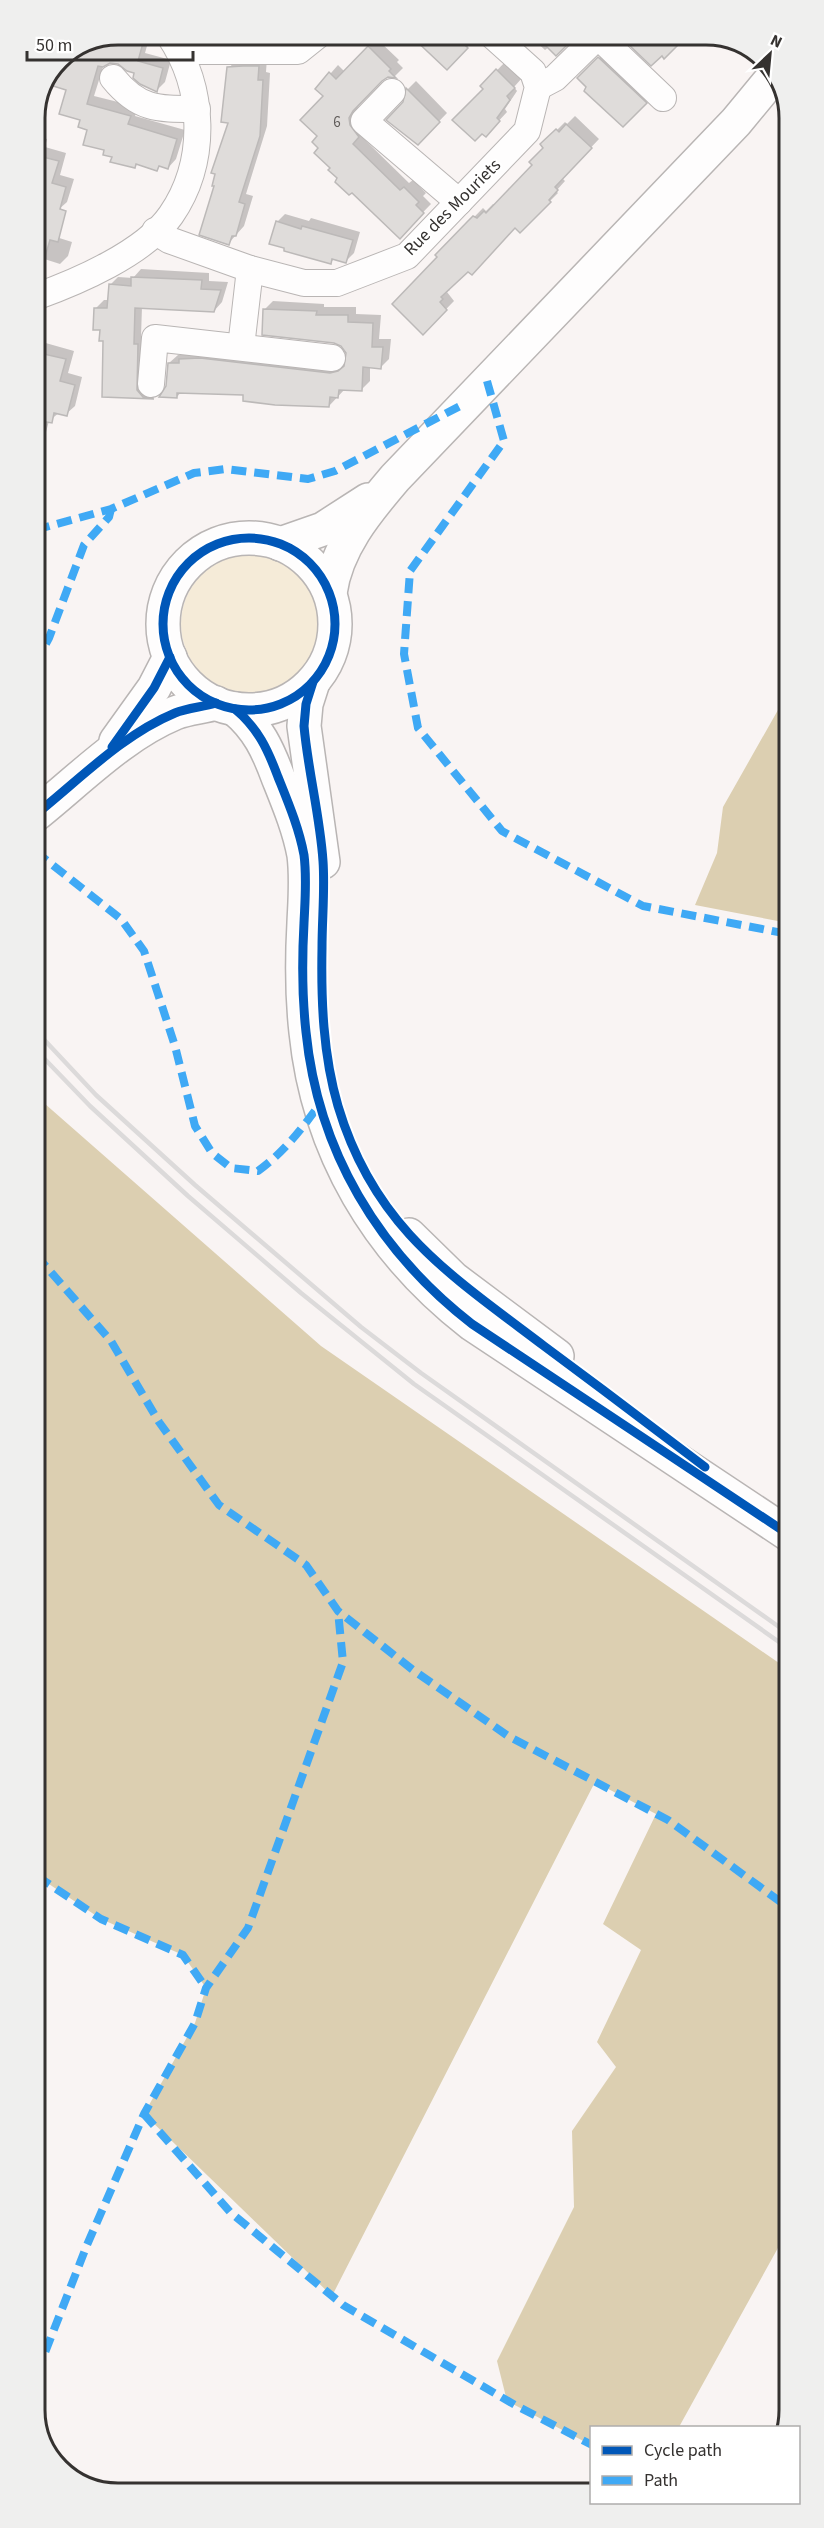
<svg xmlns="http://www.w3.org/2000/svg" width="824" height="2528" font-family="'Source Sans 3',sans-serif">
  <rect width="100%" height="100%" fill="#f9f4f3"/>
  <circle fill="#f5ebd8" cx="250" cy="624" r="69"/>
  <g fill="#dccfb1">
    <path d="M 787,694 L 788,923 L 695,905 L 717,853 L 723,807 Z"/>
    <path d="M 36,1096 L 321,1346 L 789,1670 L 789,2228 L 679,2427 L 592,2428 L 591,2445 L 507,2401 L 497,2361 L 574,2207 L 572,2131 L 616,2067 L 597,2042 L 641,1950 L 603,1924 L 656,1814 L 595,1782 L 332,2296 L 144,2114 L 195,2023 L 206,1988 L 183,1955 L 101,1919 L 37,1876 Z"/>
  </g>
  <g fill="#0003">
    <path d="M 118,34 L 150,35 L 145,53 L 171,60 L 165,82 L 157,90 L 136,71 L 119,62 L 104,64 L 94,96 L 138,107 L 135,116 L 185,130 L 176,159 L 168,168 L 161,165 L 157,169 L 137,163 L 134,166 L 113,156 L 81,118 L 68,89 L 53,84 L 60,59 Z"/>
    <path d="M 412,35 L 474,35 L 477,37 L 447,68 Z"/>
    <path d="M 534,35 L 576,35 L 556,54 L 549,47 L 545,50 L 532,38 Z"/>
    <path d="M 377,39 L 399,60 L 397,62 L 403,68 L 395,76 L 388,76 L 381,80 L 361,101 L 357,109 L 357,117 L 367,128 L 360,135 L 409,183 L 413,180 L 426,193 L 423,196 L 431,204 L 400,236 L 339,178 L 320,148 L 319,136 L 325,96 L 317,89 L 338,65 L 345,72 Z"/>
    <path d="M 607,50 L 654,94 L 623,125 L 579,78 Z"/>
    <path d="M 267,58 L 266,72 L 270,73 L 267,126 L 246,194 L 253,196 L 244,226 L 228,244 L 216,185 L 230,121 L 229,68 L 237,59 Z"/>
    <path d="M 505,62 L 522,78 L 514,87 L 517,91 L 505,109 L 507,112 L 494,126 L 485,89 L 482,86 Z"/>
    <path d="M 416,81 L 447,113 L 418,143 L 388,120 L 405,103 L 408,89 Z"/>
    <path d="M 575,116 L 599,139 L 562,178 L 565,181 L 556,191 L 558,193 L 520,231 L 516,226 L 448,288 L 450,290 L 447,292 L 454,301 L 423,333 L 439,257 L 437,255 L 483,208 L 486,211 L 493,204 L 495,205 L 534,165 L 545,148 L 542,145 L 565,122 L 567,124 Z"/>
    <path d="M 35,125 L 40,126 L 37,136 L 47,139 L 45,147 L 66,153 L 60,175 L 74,179 L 67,202 L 58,210 L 35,201 Z"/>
    <path d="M 285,214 L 309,221 L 311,218 L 360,232 L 354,253 L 345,262 L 335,258 L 330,263 L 277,222 Z"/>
    <path d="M 35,224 L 58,231 L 56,237 L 72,242 L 68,256 L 60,264 L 35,256 Z"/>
    <path d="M 141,269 L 209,273 L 209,281 L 228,282 L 222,302 L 214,311 L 142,307 L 141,336 L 145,336 L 160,391 L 153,398 L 103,395 L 105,340 L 95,309 L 104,300 L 109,300 L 110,285 L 118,277 L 133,278 Z"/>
    <path d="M 273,301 L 324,304 L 324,307 L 356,307 L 356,314 L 381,315 L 379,339 L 391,339 L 389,359 L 381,367 L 370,366 L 370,381 L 361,390 L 345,389 L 329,406 L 244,394 L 181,392 L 177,397 L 167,386 L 169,363 L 178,355 L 185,355 L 189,351 L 346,364 L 347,352 L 342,345 L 265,309 Z"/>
    <path d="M 35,340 L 74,351 L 68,373 L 82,377 L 75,406 L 66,414 L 60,412 L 49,421 L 46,432 L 37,441 L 35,440 L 35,396 L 40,379 L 35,378 Z"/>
  </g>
  <g fill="#dfdcda" stroke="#bcb9b8" stroke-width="1.5">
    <path d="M 117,35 L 143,43 L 138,61 L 163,68 L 157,92 L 140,84 L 133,78 L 134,73 L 127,71 L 118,64 L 110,63 L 103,67 L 98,66 L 87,104 L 131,116 L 128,124 L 177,139 L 168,169 L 159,166 L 157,171 L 136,164 L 135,168 L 110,162 L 112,157 L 103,155 L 104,150 L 83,145 L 87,130 L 78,127 L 80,120 L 59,114 L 66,90 L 50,85 L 59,59 Z"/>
    <path d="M 410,35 L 454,35 L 468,48 L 447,70 Z"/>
    <path d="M 535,35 L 570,35 L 574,38 L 556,56 Z"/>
    <path d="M 633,35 L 688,35 L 664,59 L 662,56 L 651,66 L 626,42 Z"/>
    <path d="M 368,46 L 391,69 L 389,71 L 396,78 L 388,77 L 382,81 L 353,111 L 349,118 L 350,125 L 359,137 L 353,144 L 400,190 L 404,187 L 419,202 L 416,205 L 424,213 L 400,239 L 352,193 L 349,195 L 335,182 L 337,178 L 328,170 L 330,168 L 314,153 L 318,148 L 312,142 L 317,136 L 300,120 L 323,96 L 315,89 L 329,72 L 336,79 Z"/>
    <path d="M 598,57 L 647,103 L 623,127 L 584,91 L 586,87 L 577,78 Z"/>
    <path d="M 243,66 L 259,66 L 258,80 L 263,80 L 260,136 L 239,202 L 245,204 L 236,236 L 232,236 L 229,245 L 199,235 L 214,186 L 212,186 L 215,174 L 211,173 L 228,123 L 221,122 L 227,67 Z"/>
    <path d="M 496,69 L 515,88 L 507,96 L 510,100 L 497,118 L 500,121 L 486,137 L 482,134 L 475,141 L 452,120 L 483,89 L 480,86 Z"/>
    <path d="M 406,88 L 440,122 L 418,145 L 386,120 L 403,102 Z"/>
    <path d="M 566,124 L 592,148 L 555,187 L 558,190 L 549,200 L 551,202 L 520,233 L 515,228 L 472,275 L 468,272 L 441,297 L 443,299 L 440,302 L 447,310 L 423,335 L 392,304 L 437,257 L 435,255 L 467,222 L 473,216 L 477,218 L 484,211 L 486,213 L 508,190 L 532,165 L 529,162 L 543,148 L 540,144 L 556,129 L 559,132 Z"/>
    <path d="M 35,155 L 59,161 L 52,183 L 66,187 L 60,209 L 66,211 L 58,242 L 50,240 L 39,277 L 35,276 Z"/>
    <path d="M 276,221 L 301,229 L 302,226 L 353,240 L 346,263 L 332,259 L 331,264 L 284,251 L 284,248 L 269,244 Z"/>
    <path d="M 131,277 L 202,280 L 201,289 L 221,290 L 214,312 L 135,308 L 134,344 L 138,344 L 137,390 L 143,397 L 154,399 L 102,397 L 103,341 L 99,341 L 100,330 L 93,330 L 94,308 L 107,308 L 109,284 L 131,286 Z"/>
    <path d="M 263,309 L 317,311 L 316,315 L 348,315 L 348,322 L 373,323 L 372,347 L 383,347 L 381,369 L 363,367 L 362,391 L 339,390 L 338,398 L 330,397 L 329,407 L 275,405 L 243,401 L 243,395 L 177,393 L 177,398 L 159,397 L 166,386 L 168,363 L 179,363 L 179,359 L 200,358 L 330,373 L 338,371 L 344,366 L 346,353 L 341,346 L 334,343 L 262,335 Z"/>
    <path d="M 35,352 L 66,359 L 60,381 L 75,385 L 67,416 L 54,413 L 52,423 L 35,420 Z"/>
  </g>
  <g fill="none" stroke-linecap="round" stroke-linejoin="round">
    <defs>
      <g id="street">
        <path d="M 598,36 L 663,98"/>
        <path d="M 180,51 L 298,51 L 318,35"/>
        <path d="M 113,78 C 139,110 158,109 197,109"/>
        <path d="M 538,87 L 555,78 L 599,35"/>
        <path d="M 392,92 L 364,121 L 459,202"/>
        <path d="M 155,231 L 169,240 L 250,269 L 304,283 L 337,283 L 407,256 L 527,131 L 538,87 L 533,72 L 492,35"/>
        <path d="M 35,297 C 77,282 145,253 171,215 C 208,161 205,88 169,35"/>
        <path d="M 241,347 L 250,269"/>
        <path d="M 151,384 L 155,338 L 332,358"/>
      </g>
      <g id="secondary">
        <circle cx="249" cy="624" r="86"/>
        <path d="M 280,544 L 323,529 L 368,500"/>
        <path d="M 330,593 C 336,548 366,512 395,478 L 736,122 L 774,76"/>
        <path d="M 313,682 L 306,704 L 304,726 L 323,862"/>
        <path d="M 235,709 C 258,728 268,750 278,777 C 288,802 299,828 304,855 C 307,878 305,900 304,923 C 302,959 302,996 306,1032 C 318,1151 378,1251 472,1324 L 788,1534"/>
        <path d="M 116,741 L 154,688 L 170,657"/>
        <path d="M 35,815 C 79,780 122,735 175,713 C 187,708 203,707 216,703"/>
        <path d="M 409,1235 L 454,1279 L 557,1356"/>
      </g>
    </defs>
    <use href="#street" stroke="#b9b5b4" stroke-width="28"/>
    <use href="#secondary" stroke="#b9b5b4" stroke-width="36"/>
    <use href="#street" stroke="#fefdfd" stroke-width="26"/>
    <use href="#secondary" stroke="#fefdfd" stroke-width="33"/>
    <g stroke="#dcdada" stroke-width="4.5">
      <path d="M 36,1031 L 96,1095 L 195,1185 L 361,1327 L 421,1373 L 789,1634"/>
      <path d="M 36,1050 L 90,1106 L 188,1196 L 301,1293 L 414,1384 L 789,1649"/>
    </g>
    <g stroke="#3fa9f5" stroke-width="8" stroke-dasharray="15 8" stroke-linecap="butt">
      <path d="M 487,381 L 504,441 L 410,571 L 404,654 L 418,728 L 502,831 L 643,906 L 788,934"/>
      <path d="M 35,530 L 111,509 L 194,473 L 226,469 L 308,479 L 335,471 L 466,403"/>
      <path d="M 35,664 L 49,638 L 84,545 L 109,517 L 111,509"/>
      <path d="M 35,851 L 121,919 L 144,951 L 175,1046 L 195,1126 L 212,1153 L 231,1168 L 258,1171 C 285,1151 300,1131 320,1104"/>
      <path d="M 36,1255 L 111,1341 L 159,1422 L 219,1505 L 306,1565 L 338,1611 L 413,1670 L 508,1736 L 668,1820 L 789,1908"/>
      <path d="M 37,1876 L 101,1919 L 183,1955 L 206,1988"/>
      <path d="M 144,2114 L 230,2212 L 343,2305 L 515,2405 L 592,2445"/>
      <path d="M 37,2373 L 87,2245 L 144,2114 L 195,2023 L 206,1988 L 248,1928 L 343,1662 L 338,1611"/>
    </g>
    <defs>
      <g id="cycleway">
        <circle cx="249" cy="624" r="86"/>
        <path d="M 313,682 L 306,704 L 304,726 C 308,771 320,816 323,861 C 325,890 322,919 322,948 C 321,1000 323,1055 338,1106 C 374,1227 449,1274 544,1346 C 598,1386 651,1426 705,1467"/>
        <path d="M 235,709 C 258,728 268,750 278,777 C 288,802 299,828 304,855 C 307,878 305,900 304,923 C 302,959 302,996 306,1032 C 318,1151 378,1251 472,1324 L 788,1534"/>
        <path d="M 112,747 L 154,688 L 170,657"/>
        <path d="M 35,815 C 79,780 122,735 175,713 C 187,708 203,707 216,703"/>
      </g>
    </defs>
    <use href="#cycleway" stroke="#fff" stroke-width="13"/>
    <use href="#cycleway" stroke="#0057b8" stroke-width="9"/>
  </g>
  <g text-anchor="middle" stroke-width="4.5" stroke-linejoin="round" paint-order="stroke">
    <g font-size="15" fill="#605c5a">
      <text x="337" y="127">6</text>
    </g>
    <g font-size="18" fill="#353230" stroke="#fff">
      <text transform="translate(452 207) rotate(-45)" y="6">Rue des Mouriets</text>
    </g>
  </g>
  <path d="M0 0H824V2528H0ZM118 45H706A73 73 0 0 1 779 118V2410A73 73 0 0 1 706 2483H118A73 73 0 0 1 45 2410V118A73 73 0 0 1 118 45Z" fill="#efefee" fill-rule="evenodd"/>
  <path fill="none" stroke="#353230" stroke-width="3" d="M118 45H706A73 73 0 0 1 779 118V2410A73 73 0 0 1 706 2483H118A73 73 0 0 1 45 2410V118A73 73 0 0 1 118 45Z"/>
  <rect x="590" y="2426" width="210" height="78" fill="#ffffff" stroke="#aeadac" stroke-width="1.5"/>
  <rect x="602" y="2446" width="30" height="9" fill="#0057b8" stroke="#aeadac" stroke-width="1.5"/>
  <text x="644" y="2456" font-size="18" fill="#353230">Cycle path</text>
  <rect x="602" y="2476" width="30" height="9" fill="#3fa9f5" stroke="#aeadac" stroke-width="1.5"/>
  <text x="644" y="2486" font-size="18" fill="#353230">Path</text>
  <g transform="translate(770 54) rotate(26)" stroke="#ffffff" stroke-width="4.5" paint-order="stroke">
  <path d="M0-4.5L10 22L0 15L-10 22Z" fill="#353230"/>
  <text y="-9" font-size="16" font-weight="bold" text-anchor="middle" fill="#353230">N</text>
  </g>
  <path d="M27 51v9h166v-9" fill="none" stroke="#353230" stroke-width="3"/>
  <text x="36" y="51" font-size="18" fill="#353230" stroke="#ffffff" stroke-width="4.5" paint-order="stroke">50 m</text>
</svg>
